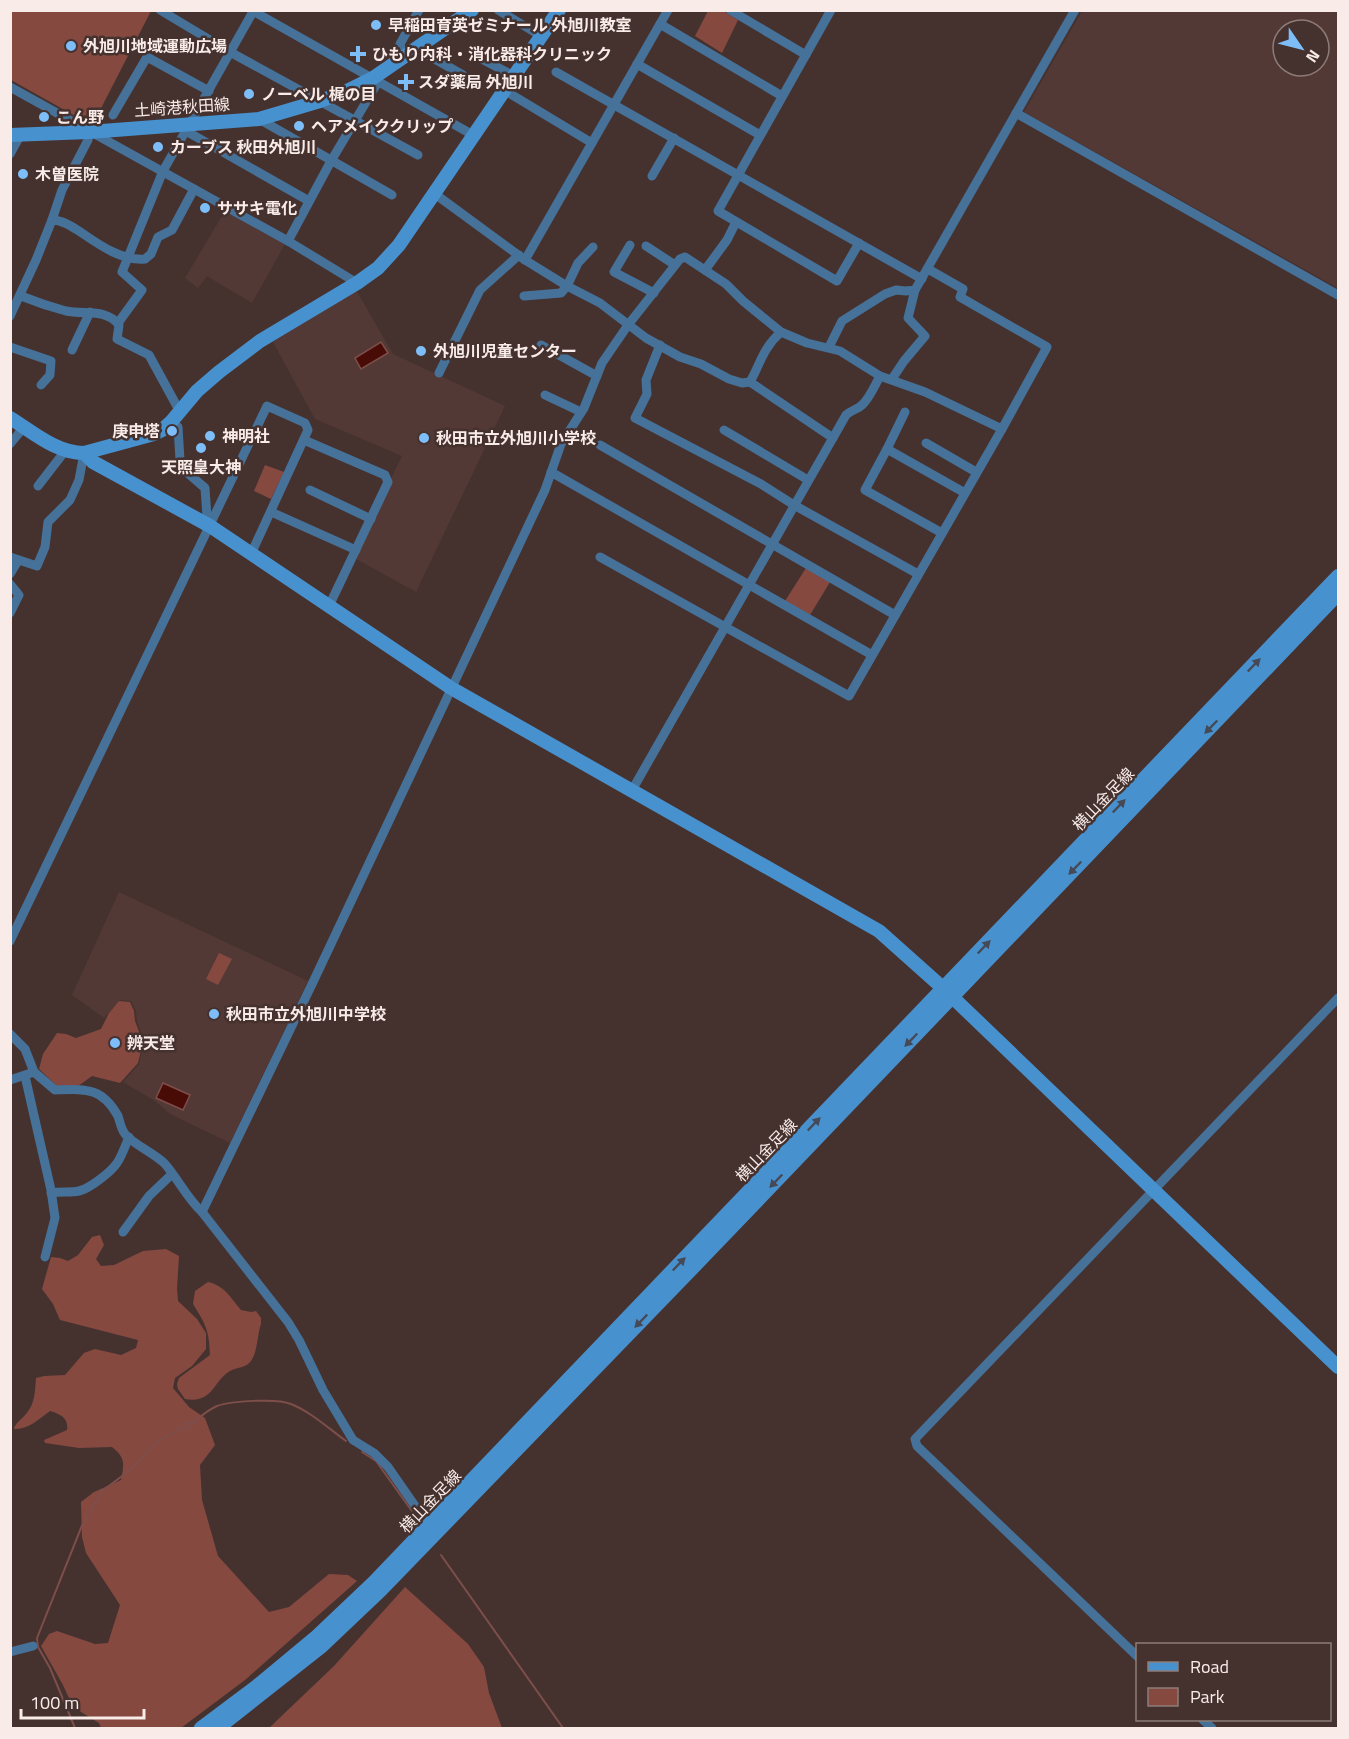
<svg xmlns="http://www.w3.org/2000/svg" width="1349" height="1739" font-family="'Titillium Web','Noto Sans JP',sans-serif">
  <rect width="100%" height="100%" fill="#45322f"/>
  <g fill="#533935" fill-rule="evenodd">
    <path d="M 1082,11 L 1338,11 L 1338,288 L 1024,112 ZM 1283,30 L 1319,30 L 1319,66 L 1283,66 Z"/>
    <path d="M 225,211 L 285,244 L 252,303 L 207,276 L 198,288 L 185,278 Z"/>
    <path d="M 356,290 L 393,354 L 505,406 L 416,592 L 353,557 L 402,456 L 315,419 L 273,342 Z"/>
    <path d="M 119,892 L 308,981 L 230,1143 L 170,1114 L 155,1101 L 123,1082 L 139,1064 L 144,1041 L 137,1021 L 136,1011 L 131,1001 L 120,1000 L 104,1018 L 72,995 Z"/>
  </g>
  <g fill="#854940">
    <path d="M 12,11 L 12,10 L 151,11 L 96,118 L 86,122 L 11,80 L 10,13 Z"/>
    <path d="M 708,11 L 723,11 L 738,20 L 722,53 L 695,36 Z"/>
    <path d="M 265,465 L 284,472 L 271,499 L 254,491 Z"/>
    <path d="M 806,568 L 830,582 L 810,615 L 785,601 Z"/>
    <path d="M 219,953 L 232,959 L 218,985 L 206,979 Z"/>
    <path d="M 119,1001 L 130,1002 L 134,1011 L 135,1021 L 143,1042 L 138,1063 L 120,1083 L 92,1076 L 77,1087 L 57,1086 L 39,1069 L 43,1054 L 57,1033 L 66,1034 L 76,1038 L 101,1029 L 109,1013 Z"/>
    <path d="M 100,1235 L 104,1245 L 96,1259 L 101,1266 L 114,1265 L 143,1251 L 166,1249 L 179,1256 L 177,1288 L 178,1301 L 197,1319 L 206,1333 L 206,1349 L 192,1366 L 175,1378 L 173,1388 L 189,1407 L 205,1418 L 215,1445 L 200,1465 L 202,1500 L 218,1556 L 269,1612 L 289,1607 L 329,1574 L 348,1575 L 357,1581 L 245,1680 L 181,1728 L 101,1728 L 99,1723 L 73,1707 L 63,1685 L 41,1646 L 49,1634 L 57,1631 L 95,1644 L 108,1643 L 120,1605 L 86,1553 L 82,1537 L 81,1502 L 94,1492 L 121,1480 C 124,1464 126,1458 112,1447 L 79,1448 L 45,1443 L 44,1440 L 67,1430 C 69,1418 60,1414 50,1411 C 39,1419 28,1430 14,1429 C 16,1422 21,1420 26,1414 C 35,1404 35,1391 36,1378 L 44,1376 L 65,1375 L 84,1353 L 95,1349 L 121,1355 L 136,1348 L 138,1340 L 60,1320 L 53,1304 L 42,1289 L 51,1257 L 60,1258 L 68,1261 L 78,1255 L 92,1237 Z"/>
    <path d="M 208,1282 C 225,1286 230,1297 241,1310 L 251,1312 L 256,1311 L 261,1318 L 261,1324 C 257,1335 258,1351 251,1361 C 246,1368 237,1367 230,1371 C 213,1381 213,1404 185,1399 L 178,1389 L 177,1384 L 179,1378 L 210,1355 C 209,1330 206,1325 193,1304 L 195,1291 Z"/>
    <path d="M 405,1587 L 468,1644 L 484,1667 L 489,1693 L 502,1728 L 269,1728 L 334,1666 Z"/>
  </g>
  <g fill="#480b06" stroke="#7d4e4a" stroke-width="1.5">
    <path d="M 381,342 L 388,353 L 361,369 L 355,358 Z"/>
    <path d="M 163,1083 L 190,1095 L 183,1110 L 156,1098 Z"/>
  </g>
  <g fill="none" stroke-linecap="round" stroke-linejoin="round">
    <g stroke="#7d4e4a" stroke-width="2">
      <circle cx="186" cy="1426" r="3.5"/>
      <path d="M 190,1425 C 198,1419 207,1410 217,1406 C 231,1401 277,1398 291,1404 C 311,1412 328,1428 346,1441"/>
      <path d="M 362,1452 L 376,1461 L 414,1514"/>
      <path d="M 441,1555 L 563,1728"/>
      <path d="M 75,1728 L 50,1668 L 38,1647 L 37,1638 L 83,1523 L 102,1491 L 129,1471 L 158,1441 L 183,1427"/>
    </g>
    <g stroke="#467199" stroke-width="9">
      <path d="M 160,10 L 230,52 L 418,155"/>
      <path d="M 251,10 L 473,135"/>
      <path d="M 498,10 L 541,36"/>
      <path d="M 730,10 L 806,55"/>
      <path d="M 831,10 L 718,211 L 837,281 L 859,243"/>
      <path d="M 660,24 L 782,96"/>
      <path d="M 417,49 L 463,75"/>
      <path d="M 476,56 L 514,76"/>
      <path d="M 404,58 L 400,44 L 419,10"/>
      <path d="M 637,64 L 760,135"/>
      <path d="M 556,72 L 922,279"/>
      <path d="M 10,87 L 288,241 L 357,283"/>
      <path d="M 504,90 L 592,143"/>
      <path d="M 1016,113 L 1338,295"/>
      <path d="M 113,115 L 147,57 L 209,91"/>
      <path d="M 259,119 L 392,195"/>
      <path d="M 186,131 L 309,201"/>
      <path d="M 10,154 L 21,134"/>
      <path d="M 652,176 L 674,138"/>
      <path d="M 435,194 L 525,260 L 567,286 L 600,303 L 646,338 L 680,357 L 701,364 L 729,379 L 742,383 L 750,382 L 833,438"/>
      <path d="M 52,220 C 62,220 71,226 79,231 C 98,244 121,261 145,259 L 151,254 L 158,237 L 172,230 L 194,189"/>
      <path d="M 288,241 L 331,161 L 378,82"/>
      <path d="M 630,245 L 614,272 L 654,293"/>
      <path d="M 646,246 L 675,265"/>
      <path d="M 525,260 L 668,10"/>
      <path d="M 705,270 L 727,240 L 736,222"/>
      <path d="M 21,296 C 36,302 51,307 66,311 C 85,315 106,308 119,325 L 117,339 L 149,355 L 179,410"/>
      <path d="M 524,296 L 561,293 L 567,286 L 578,263 L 593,247"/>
      <path d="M 10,316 L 36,260 L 52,220 L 62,190 L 88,140 L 89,132"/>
      <path d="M 118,323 L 142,290 L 122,272 L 163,171 L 254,10"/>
      <path d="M 541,345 L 597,376"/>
      <path d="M 660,345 L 646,380 L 647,394 L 635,418 L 761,484 L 794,505 L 918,574"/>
      <path d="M 10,347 L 51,361 L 50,375 L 41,385"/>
      <path d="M 829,347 L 842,321 L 885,294 L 896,290 L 906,291 L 915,290 L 1075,10"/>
      <path d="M 72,350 L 90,312"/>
      <path d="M 439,373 L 480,290 L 519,255"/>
      <path d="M 892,379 L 904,361 L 925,336 L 908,318 L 915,290"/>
      <path d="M 750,382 C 761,362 763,348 781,332"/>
      <path d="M 545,395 L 581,412"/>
      <path d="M 171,422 L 178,427 L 180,460 L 182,468 L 205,488 L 207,517 L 205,523"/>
      <path d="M 724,430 L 808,480"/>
      <path d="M 304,440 L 385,475 L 388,482 L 329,606"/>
      <path d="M 926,443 L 976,472"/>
      <path d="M 10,444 L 24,427"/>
      <path d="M 600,445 L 895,615"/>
      <path d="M 887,449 L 905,412"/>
      <path d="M 551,472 L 872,655"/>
      <path d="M 38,486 L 65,451"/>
      <path d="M 310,490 L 371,519"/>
      <path d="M 271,512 L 356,550"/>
      <path d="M 942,533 L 865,490 L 887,449 L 965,493"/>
      <path d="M 10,557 L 37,566 L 45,547 L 48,522 L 70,500 L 79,480 L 84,453"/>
      <path d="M 600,557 L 849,696 L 1002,429 L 1047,347 L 960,297 L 963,289 L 928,269"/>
      <path d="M 10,574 L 18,561"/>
      <path d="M 10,584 L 19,595 L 10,613"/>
      <path d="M 631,792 L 846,415 C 851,410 857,410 862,405 C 870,398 875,385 880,376"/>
      <path d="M 10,941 L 267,406 L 305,423 L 308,430 L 251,554"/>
      <path d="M 10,1034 L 25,1049 L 34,1072"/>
      <path d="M 25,1076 L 51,1190 L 55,1218 L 45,1257"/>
      <path d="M 10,1080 L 34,1072 L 55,1090 C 86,1089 102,1087 118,1116 C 120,1122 121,1129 125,1134 C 131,1143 156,1154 165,1164 C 178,1179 187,1198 202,1212 L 288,1322 L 299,1340 L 323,1390 L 353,1440 L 374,1453 L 388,1467 L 429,1526"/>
      <path d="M 51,1193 C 61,1191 70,1193 79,1191 C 89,1189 111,1172 117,1163 C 122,1156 125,1146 129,1137"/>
      <path d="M 202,1212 L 314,980 L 545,490 L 561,444 L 584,408 L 602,363 L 628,325 L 680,259 L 685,257 L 726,284 L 743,301 L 781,332 L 807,343 L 840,351 L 880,376 L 925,392 L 1002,429"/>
      <path d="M 123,1232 L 149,1196 L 172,1174"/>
      <path d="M 10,1652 L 33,1646"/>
      <path d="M 1138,1657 L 917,1446 L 915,1439 L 1338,998"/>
      <path d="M 1203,1720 L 1212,1728"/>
    </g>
    <g stroke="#4891cf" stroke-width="14">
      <path d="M 10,135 L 89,132 L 259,119 L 320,101 L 347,91 L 373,78 L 472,10"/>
      <path d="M 10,418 C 33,432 56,453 84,453 L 154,434 L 162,430 L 171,422 L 197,391 L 219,372 L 260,341 L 357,283 L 378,268 L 399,245 L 559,10"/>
      <path d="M 84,453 L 93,462 L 210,526 L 451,688 L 879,931 L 944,989 L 1338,1367"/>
      <path d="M 201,1728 L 257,1686 L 315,1638 L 374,1582 L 1338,576"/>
      <path d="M 218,1728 L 322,1646 L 381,1590 L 709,1251 L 1338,594"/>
    </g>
  </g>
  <defs><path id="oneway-solid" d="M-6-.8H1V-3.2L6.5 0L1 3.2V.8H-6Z" transform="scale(1.5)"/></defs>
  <g fill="#464a57">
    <use href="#oneway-solid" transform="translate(1254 665) rotate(-46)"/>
    <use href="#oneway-solid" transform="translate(1211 727) rotate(134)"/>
    <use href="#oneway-solid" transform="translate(1119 806) rotate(-46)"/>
    <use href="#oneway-solid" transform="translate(1075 868) rotate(134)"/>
    <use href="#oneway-solid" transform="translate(984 947) rotate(-46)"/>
    <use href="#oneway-solid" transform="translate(911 1040) rotate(134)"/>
    <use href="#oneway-solid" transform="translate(814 1124) rotate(-46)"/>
    <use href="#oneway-solid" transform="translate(776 1181) rotate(134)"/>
    <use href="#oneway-solid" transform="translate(679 1264) rotate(-46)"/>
    <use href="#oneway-solid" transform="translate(641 1321) rotate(134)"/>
  </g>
  <g fill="#7dbef9" stroke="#45322f" stroke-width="2">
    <circle cx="376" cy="25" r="6"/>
    <circle cx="71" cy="46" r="6"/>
    <path d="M355 45h6v6h6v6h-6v6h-6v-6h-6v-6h6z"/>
    <path d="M403 73h6v6h6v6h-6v6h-6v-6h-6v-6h6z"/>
    <circle cx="249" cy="94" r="6"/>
    <circle cx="44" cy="117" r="6"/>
    <circle cx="299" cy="126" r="6"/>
    <circle cx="158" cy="147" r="6"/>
    <circle cx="23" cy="174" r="6"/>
    <circle cx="205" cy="208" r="6"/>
    <circle cx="421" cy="351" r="6"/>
    <circle cx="172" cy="431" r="6"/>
    <circle cx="210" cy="436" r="6"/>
    <circle cx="424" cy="438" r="6"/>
    <circle cx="201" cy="448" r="6"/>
    <circle cx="214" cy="1014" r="6"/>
    <circle cx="115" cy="1043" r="6"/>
  </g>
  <g text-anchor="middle" stroke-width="5" stroke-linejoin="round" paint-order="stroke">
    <g font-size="16" font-weight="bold" fill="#f8ebe8" stroke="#45322f" text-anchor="start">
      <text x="388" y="31">早稲田育英ゼミナール 外旭川教室</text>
      <text x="83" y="52">外旭川地域運動広場</text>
      <text x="372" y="60">ひもり内科・消化器科クリニック</text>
      <text x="418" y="88">スダ薬局 外旭川</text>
      <text x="261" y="100">ノーベル 梶の目</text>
      <text x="56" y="123">こん野</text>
      <text x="311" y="132">ヘアメイククリップ</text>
      <text x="170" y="153">カーブス 秋田外旭川</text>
      <text x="35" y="180">木曽医院</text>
      <text x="217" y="214">ササキ電化</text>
      <text x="433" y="357">外旭川児童センター</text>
      <text x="160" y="437" text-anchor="end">庚申塔</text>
      <text x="222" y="442">神明社</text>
      <text x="436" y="444">秋田市立外旭川小学校</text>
      <text x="201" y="473" text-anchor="middle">天照皇大神</text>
      <text x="226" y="1020">秋田市立外旭川中学校</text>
      <text x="127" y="1049">辨天堂</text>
    </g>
    <g font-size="16" fill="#f8ebe8" stroke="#45322f">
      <text transform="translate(182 107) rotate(-4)" y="6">土崎港秋田線</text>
      <text transform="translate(1103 799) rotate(-46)" y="6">横山金足線</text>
      <text transform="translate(766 1150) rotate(-46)" y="6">横山金足線</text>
      <text transform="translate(430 1501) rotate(-46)" y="6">横山金足線</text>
    </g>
  </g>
  <rect width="1349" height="1739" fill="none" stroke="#f8ebe8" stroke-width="24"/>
  <rect x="1136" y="1643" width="195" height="78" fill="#45322f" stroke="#8d7c79" stroke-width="1.5"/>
  <rect x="1148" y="1662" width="30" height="9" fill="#4891cf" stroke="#8d7c79" stroke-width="1.5"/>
  <text x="1190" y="1673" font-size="18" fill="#f8ebe8">Road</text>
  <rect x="1148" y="1688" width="30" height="18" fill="#854940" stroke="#8d7c79" stroke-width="1.5"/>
  <text x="1190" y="1703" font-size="18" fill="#f8ebe8">Park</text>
  <g transform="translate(1301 48) rotate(125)"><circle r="28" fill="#45322f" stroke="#8d7c79" stroke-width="1.5"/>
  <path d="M0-4.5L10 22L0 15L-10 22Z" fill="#7dbef9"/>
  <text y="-9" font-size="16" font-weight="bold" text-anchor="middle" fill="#f8ebe8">N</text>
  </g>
  <path d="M21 1709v9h123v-9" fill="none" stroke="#f8ebe8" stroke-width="3"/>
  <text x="30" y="1709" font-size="18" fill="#f8ebe8" stroke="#45322f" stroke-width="4.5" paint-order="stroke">100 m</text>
</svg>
